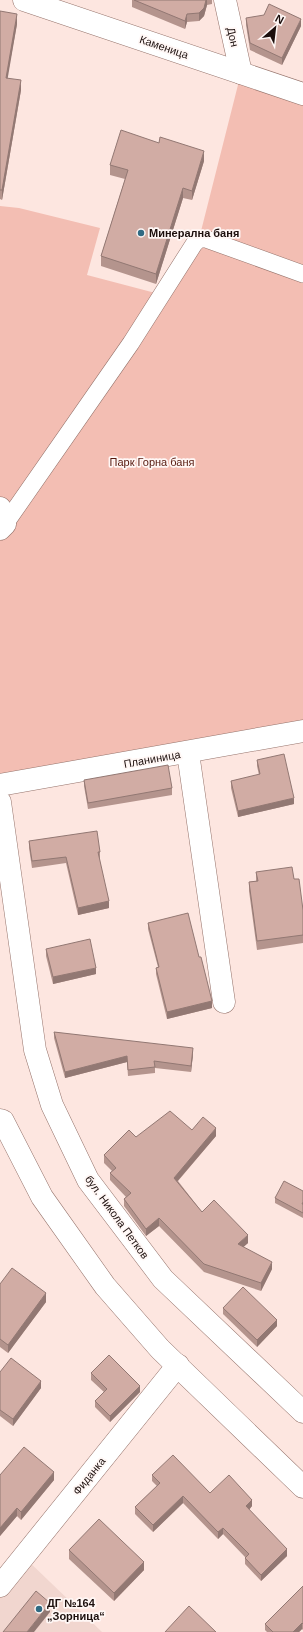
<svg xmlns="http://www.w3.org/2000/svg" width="303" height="1632" font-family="Arial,sans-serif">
  <rect width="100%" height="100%" fill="#fde6e0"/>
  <path fill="#f1d6cf" d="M 24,1557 L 102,1632 L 0,1632 L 0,1586 Z"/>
  <path fill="#f3beb3" d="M 241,73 L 303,94 L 303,731 L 0,785 L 0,206 L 19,208 L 100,228 L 87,275 L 163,295 L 199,239 Z"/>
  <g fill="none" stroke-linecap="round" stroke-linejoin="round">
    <defs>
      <path id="pedestrian" d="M 5,524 L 131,343 L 194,244 L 199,239 L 206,239 L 303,274"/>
      <g id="minor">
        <path d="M 24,0 L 303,94"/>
        <path d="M 225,0 L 241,73"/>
        <path d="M 0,508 L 5,524 L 0,529"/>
        <path d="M 188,753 L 224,1002"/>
        <path d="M 0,785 L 303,731"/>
        <path d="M 0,802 L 35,1050 L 52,1105 L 88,1180 L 163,1279 L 303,1412"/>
        <path d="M 0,1586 L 178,1365"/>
      </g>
      <path id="tertiary" d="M 0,1120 L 3,1121 L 42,1197 L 105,1286 L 160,1349 L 303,1487"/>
    </defs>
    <use href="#pedestrian" stroke="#95736b" stroke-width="18"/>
    <use href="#minor" stroke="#95736b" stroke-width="23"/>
    <use href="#tertiary" stroke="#95736b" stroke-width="23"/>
    <use href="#pedestrian" stroke="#fff" stroke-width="17"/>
    <use href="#minor" stroke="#fff" stroke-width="22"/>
    <use href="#tertiary" stroke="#fff" stroke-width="22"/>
  </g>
  <g fill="#b4948d">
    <path d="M 132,0 L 212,0 L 212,4 L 207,5 L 204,16 L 199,21 L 187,22 L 185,29 L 132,7 Z"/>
    <path d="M 0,11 L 17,24 L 7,78 L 21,90 L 2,200 L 0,199 Z"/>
    <path d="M 246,18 L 301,26 L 282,65 L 250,50 L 246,25 Z"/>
    <path d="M 204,161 L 192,200 L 183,198 L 156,284 L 101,266 L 101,256 L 125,179 L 110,175 L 110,165 Z"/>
    <path d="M 257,760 L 294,804 L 238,817 L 231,788 L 231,781 L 259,775 L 257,766 Z"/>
    <path d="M 84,780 L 172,788 L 172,795 L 88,809 L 84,786 Z"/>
    <path d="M 29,841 L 100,852 L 100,858 L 99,858 L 109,908 L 78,915 L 66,863 L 32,868 L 29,848 Z"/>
    <path d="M 256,872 L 294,879 L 303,910 L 303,943 L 257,950 L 249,891 L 249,882 L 256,881 Z"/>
    <path d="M 148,923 L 199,957 L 212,1008 L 167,1019 L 156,974 L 156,968 L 158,967 L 148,929 Z"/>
    <path d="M 46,949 L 96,974 L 53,984 L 46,956 Z"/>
    <path d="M 54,1032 L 193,1054 L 191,1072 L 155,1068 L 155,1073 L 128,1076 L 127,1062 L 65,1078 L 54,1038 Z"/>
    <path d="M 192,1130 L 216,1136 L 178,1181 L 202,1212 L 248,1243 L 243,1247 L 272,1269 L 261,1291 L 204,1272 L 159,1226 L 146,1236 L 124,1206 L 124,1199 L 126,1197 L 110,1180 L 110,1173 L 112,1171 L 104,1163 L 104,1155 L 136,1137 Z"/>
    <path d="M 303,1191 L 303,1218 L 275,1203 L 275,1198 Z"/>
    <path d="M 0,1284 L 46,1302 L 8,1353 L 0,1347 Z"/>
    <path d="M 223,1308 L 277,1326 L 257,1347 L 223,1314 Z"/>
    <path d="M 0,1372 L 41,1388 L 13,1426 L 0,1416 Z"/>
    <path d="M 91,1373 L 140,1392 L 110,1422 L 95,1407 L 95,1401 L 104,1392 L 91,1380 Z"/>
    <path d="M 0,1475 L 54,1480 L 21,1520 L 17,1516 L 0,1536 Z"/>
    <path d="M 152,1475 L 210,1493 L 252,1506 L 249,1510 L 287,1556 L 261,1581 L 245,1564 L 245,1557 L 223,1534 L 218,1539 L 183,1503 L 153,1532 L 135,1514 L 135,1507 L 157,1486 L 152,1481 Z"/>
    <path d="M 69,1550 L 144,1570 L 114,1601 L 69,1559 Z"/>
    <path d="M 303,1586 L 303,1630 L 302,1629 L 299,1632 L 267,1632 L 265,1630 L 265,1624 Z"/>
  </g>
  <g fill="#927873">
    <path d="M 206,0 L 207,0 L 207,5 L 204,16 L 199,21 L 199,13 Z"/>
    <path d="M 17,14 L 17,24 L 6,88 L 6,78 Z"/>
    <path d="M 187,14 L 187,22 L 185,29 L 185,21 Z"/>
    <path d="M 301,19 L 301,26 L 282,65 L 282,58 Z"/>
    <path d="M 21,80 L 21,90 L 2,200 L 2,190 Z"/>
    <path d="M 204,151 L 204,161 L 192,200 L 192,191 Z"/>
    <path d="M 183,188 L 183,198 L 156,284 L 156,274 Z"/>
    <path d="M 294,798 L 294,804 L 238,817 L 238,811 Z"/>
    <path d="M 109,901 L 109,908 L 78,915 L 78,908 Z"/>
    <path d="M 96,968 L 96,974 L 53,984 L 53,977 Z"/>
    <path d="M 212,1001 L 212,1008 L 167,1019 L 167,1012 Z"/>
    <path d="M 193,1048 L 193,1054 L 191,1072 L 191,1066 Z"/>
    <path d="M 127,1056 L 127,1062 L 65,1078 L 65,1072 Z"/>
    <path d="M 216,1128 L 216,1136 L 174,1185 L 174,1178 Z"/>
    <path d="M 159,1218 L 159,1226 L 146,1236 L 146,1229 Z"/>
    <path d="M 248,1235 L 248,1243 L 238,1252 L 238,1244 Z"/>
    <path d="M 272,1262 L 272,1269 L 261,1291 L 261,1283 Z"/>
    <path d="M 46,1293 L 46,1302 L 8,1353 L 8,1345 Z"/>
    <path d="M 277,1320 L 277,1326 L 257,1347 L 257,1340 Z"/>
    <path d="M 41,1381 L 41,1388 L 13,1426 L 13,1419 Z"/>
    <path d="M 140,1386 L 140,1392 L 110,1422 L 110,1416 Z"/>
    <path d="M 54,1472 L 54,1480 L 21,1520 L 21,1512 Z"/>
    <path d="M 183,1496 L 183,1503 L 153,1532 L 153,1525 Z"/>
    <path d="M 252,1500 L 252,1506 L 246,1513 L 246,1506 Z"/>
    <path d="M 17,1508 L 17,1516 L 0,1536 L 0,1528 Z"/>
    <path d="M 223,1528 L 223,1534 L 218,1539 L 218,1532 Z"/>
    <path d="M 287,1549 L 287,1556 L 261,1581 L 261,1575 Z"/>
    <path d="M 144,1562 L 144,1570 L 114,1601 L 114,1593 Z"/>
    <path d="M 50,1603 L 50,1612 L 34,1632 L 27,1632 Z"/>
    <path d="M 302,1623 L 302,1629 L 299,1632 L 293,1632 Z"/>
  </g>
  <g fill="#d1aca4" stroke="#927873">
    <path d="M 134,0 L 206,0 L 204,8 L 199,13 L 187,14 L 185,21 Z"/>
    <path d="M 269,4 L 301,19 L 282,58 L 250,43 L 246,18 L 264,15 Z"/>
    <path d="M 0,11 L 17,14 L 6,78 L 21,80 L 2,190 L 0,190 Z"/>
    <path d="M 121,130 L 159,143 L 160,137 L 204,151 L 192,191 L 183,188 L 156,274 L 101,256 L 128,170 L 110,165 Z"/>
    <path d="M 284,754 L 294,798 L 238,811 L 231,781 L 260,774 L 257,760 Z"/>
    <path d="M 168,765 L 172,788 L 88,803 L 84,780 Z"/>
    <path d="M 97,831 L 100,852 L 98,852 L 109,901 L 78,908 L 66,857 L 32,861 L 29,841 Z"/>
    <path d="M 292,867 L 294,879 L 299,879 L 303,910 L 303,935 L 257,941 L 249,882 L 258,881 L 256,872 Z"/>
    <path d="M 188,913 L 199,957 L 201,957 L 212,1001 L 167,1012 L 156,968 L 159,967 L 148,923 Z"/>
    <path d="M 90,939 L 96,968 L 53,977 L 46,949 Z"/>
    <path d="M 54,1032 L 193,1048 L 191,1066 L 154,1061 L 155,1067 L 128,1070 L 127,1056 L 65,1072 Z"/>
    <path d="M 170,1111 L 192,1130 L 203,1117 L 216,1128 L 174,1178 L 202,1212 L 214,1200 L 248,1235 L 238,1244 L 272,1262 L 261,1283 L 204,1264 L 159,1218 L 146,1229 L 124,1199 L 131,1193 L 110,1173 L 116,1168 L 104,1155 L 129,1130 L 136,1137 Z"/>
    <path d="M 284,1181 L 303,1191 L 303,1202 L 302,1204 L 303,1204 L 303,1213 L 275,1198 Z"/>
    <path d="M 12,1268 L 46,1293 L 8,1345 L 0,1339 L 0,1284 Z"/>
    <path d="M 243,1287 L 277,1320 L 257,1340 L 223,1308 Z"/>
    <path d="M 109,1355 L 140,1386 L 110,1416 L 95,1401 L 107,1389 L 91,1373 Z"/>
    <path d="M 11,1358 L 41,1381 L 13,1419 L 0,1410 L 0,1372 Z"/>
    <path d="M 24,1447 L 54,1472 L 21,1512 L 17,1508 L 0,1528 L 0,1475 Z"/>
    <path d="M 173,1455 L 210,1493 L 229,1475 L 252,1500 L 246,1506 L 287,1549 L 261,1575 L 245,1558 L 249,1554 L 223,1528 L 218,1532 L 183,1496 L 153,1525 L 135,1507 L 160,1483 L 152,1475 Z"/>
    <path d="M 99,1519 L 144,1562 L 114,1593 L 69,1550 Z"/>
    <path d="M 303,1586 L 303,1624 L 302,1623 L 293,1632 L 273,1632 L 265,1624 Z"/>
    <path d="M 36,1591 L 50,1603 L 27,1632 L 3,1632 Z"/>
    <path d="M 189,1606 L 216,1632 L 165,1632 Z"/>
  </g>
  <g fill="#306a83" stroke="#fff7f5" stroke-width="1.5">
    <circle cx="141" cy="233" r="4"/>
    <circle cx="39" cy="1609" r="4"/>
  </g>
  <g text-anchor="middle" stroke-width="3.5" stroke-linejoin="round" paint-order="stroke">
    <g font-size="11" fill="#1c0f0d" stroke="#fff7f5">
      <text transform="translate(233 37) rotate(78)" y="4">Дон</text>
      <text transform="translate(164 47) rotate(19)" y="4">Каменица</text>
      <text transform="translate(152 759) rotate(-10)" y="4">Планиница</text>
      <text transform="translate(117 1217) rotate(54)" y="4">бул. Никола Петков</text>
      <text transform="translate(89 1476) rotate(-51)" y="4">Фиданка</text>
    </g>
    <g font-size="11" font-weight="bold" fill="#1c0f0d" stroke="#fff7f5" text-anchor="start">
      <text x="149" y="237">Минерална баня</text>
      <text x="47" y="1607">ДГ №164<tspan x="47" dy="13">„Зорница“</tspan></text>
    </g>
    <g font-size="11" fill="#55170c" stroke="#fff7f5">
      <text x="152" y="466">Парк Горна баня</text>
    </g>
  </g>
  <g transform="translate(275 28) rotate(28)" stroke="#fff7f5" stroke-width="3" paint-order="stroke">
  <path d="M0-3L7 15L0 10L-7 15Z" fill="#1c0f0d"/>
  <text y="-6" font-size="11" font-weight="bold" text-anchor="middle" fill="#1c0f0d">N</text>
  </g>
</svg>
